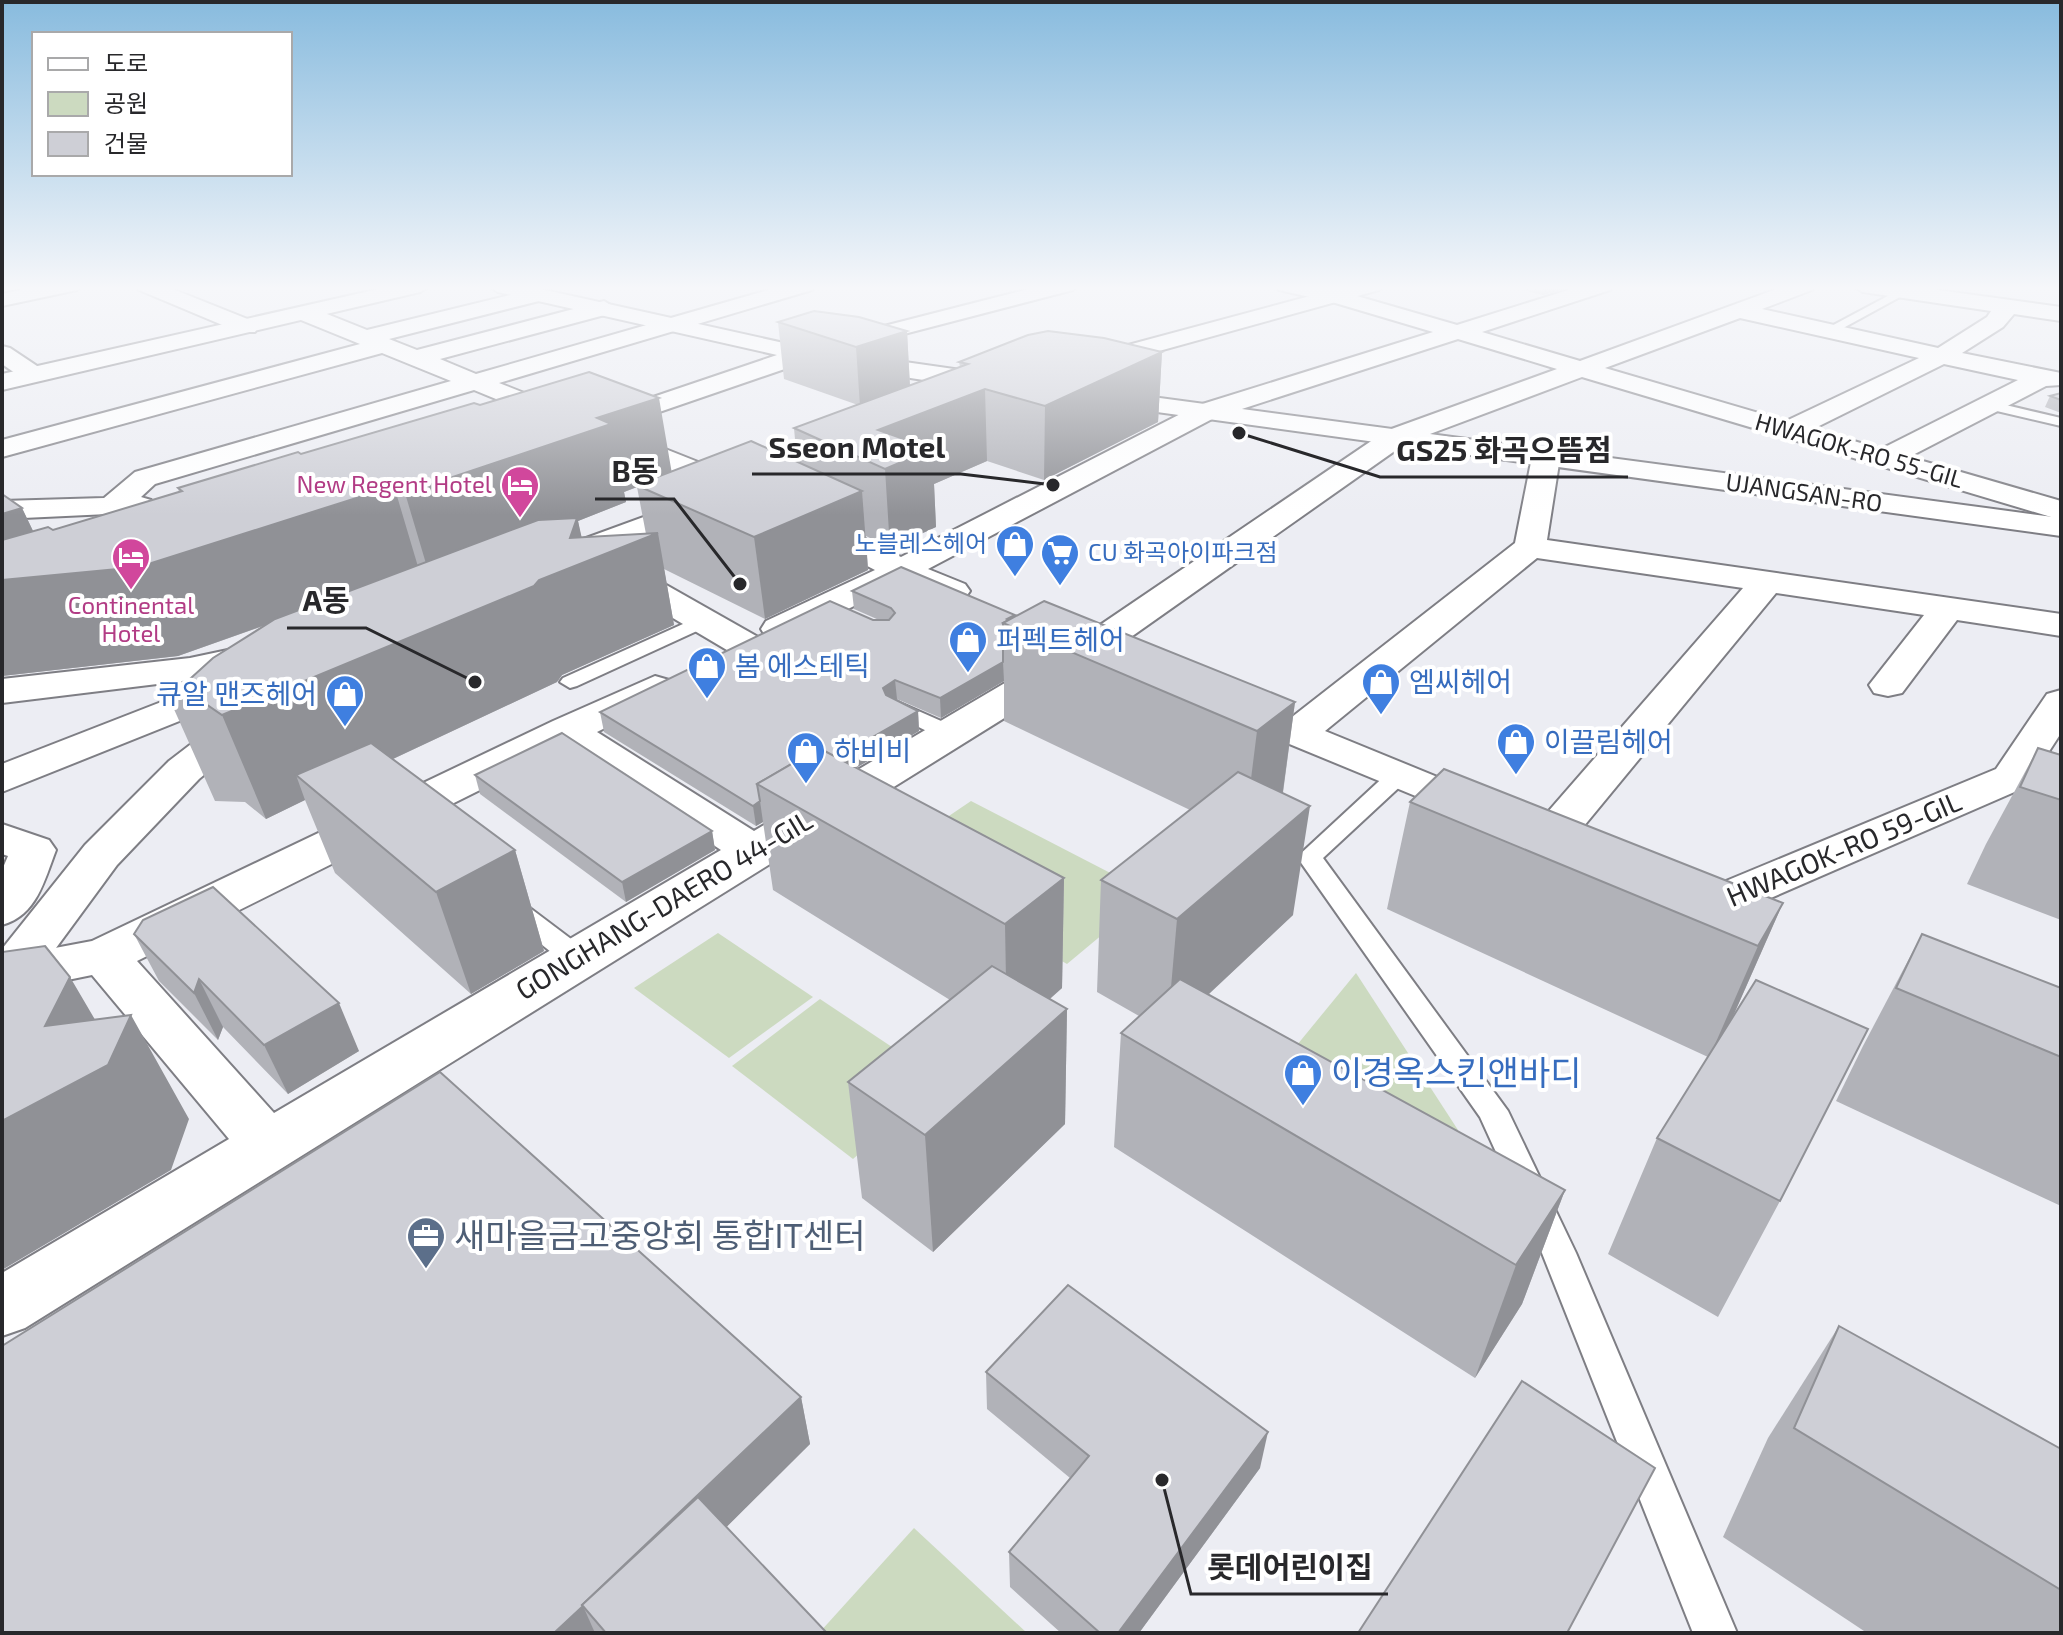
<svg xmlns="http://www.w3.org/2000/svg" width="2063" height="1635" font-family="'Exo 2','Noto Sans KR',sans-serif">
  <rect width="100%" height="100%" fill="#ecedf3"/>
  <g fill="#ccdac0">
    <path d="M 971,801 L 1151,894 L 1067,964 L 884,860 Z"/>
    <path d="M 718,933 L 813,997 L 729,1058 L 634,988 Z"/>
    <path d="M 1356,973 L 1458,1130 L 1436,1159 L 1279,1067 Z"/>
    <path d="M 820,999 L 943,1081 L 853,1159 L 732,1066 Z"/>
    <path d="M 914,1528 L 1027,1633 L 819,1633 Z"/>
  </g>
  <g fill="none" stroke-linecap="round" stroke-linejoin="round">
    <defs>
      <g id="service">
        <path d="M 1899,290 L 1909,292 L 1834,333 L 1824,330 Z"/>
        <path d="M 1989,401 L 2061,418 L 2061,426 L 1984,408 L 1984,402 Z"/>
        <path d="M 703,615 L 710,617 L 713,621 L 710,625 L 577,686 L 570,688 L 560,682 L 563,678 Z"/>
        <path d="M 898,702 L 957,728 L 960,733 L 957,738 L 941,738 L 890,713 L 887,708 Z"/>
        <path d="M 1398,769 L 1406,771 L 1410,776 L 1406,781 L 1323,858 L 1508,1111 L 1576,1253 L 1737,1633 L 1693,1633 L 1542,1253 L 1480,1117 L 1297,857 L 1390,771 Z"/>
        <path d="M 513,899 L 522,902 L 587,951 L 591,958 L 587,965 L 577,967 L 567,965 L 504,914 L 500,908 L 504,902 Z"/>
      </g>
      <g id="minor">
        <path d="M 38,286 L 80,286 L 77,290 L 2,306 L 2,294 Z"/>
        <path d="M 136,286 L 165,286 L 255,322 L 258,327 L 255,332 L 239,332 L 139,290 Z"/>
        <path d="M 782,286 L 815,286 L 812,290 L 499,383 L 751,483 L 755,489 L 751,495 L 740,498 L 729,495 L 474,390 L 155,484 L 141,497 L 151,500 L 155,506 L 151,512 L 2,519 L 2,501 L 104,498 L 135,472 L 451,381 L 382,353 L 2,457 L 2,440 L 360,344 L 296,318 L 293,313 L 296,308 L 312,308 L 367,330 L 539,288 L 550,294 L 547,299 L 389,339 L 417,350 L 604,301 L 615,308 L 612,313 L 440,359 L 476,374 Z"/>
        <path d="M 1276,286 L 1319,286 L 1336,290 L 1457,325 L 1581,286 L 1613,286 L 1610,290 L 1482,332 L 1580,361 L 1785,286 L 1815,286 L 1812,290 L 1762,309 L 1938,348 L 1987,317 L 1991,311 L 1863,292 L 1853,286 L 1909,286 L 2061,307 L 2061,321 L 2014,314 L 2003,327 L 1962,353 L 2061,373 L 2061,385 L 2046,386 L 1909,457 L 2061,501 L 2061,520 L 1582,377 L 1406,443 L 1104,656 L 25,1328 L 2,1336 L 2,1273 L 229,1139 L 92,975 L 9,992 L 2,990 L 2,958 L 92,941 L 553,721 L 655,676 L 669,680 L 674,688 L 669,696 L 597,732 L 754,831 L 1078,640 L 1386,431 L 1557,369 L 1458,339 L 1214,418 L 928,569 L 965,584 L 970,591 L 965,598 C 943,604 922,591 902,582 L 792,637 L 779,640 L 766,637 L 761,629 L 766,621 L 875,570 L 801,532 L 796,525 L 801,518 L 812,516 L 823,518 L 901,557 L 1196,406 L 1433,332 L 1332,302 L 1279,290 ZM 1740,318 L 1919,358 L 1786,421 L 1605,368 ZM 1944,364 L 2018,380 L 1881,449 L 1813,429 ZM 566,747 L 721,850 L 274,1113 L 137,961 Z"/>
        <path d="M 2,346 L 10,348 L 43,370 L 46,375 L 43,380 L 25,380 L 2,364 Z"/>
        <path d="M 1546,448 L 1556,451 L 1560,457 L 1547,540 L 2061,614 L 2061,636 L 1957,620 L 1902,693 L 1888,696 L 1874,693 L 1869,685 L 1924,615 L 1776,593 L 1565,849 L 1549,853 L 1533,849 L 1527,839 L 1533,829 L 1743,588 L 1537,558 L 1325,731 L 1496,801 L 1503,810 L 1496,819 L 1481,823 L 1224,717 L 1218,709 L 1224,701 L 1238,697 L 1292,717 L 1515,543 L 1532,457 L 1536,451 Z"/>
        <path d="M 619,562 L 631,565 L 758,637 L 763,645 L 758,653 L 745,656 L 732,653 L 607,579 L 602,572 L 607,565 Z"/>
        <path d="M 2061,690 L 2061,733 L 2026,787 L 1727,917 C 1706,923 1685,920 1672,900 L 1679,889 L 1696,885 L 1709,888 L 1996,769 L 2047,694 Z"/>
      </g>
      <g id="tertiary">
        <path d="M 392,286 L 430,286 L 420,292 L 2,390 L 2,374 Z"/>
        <path d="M 488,286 L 527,286 L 802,347 L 1040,286 L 1076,286 L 1073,290 L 835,352 L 996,375 L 1005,378 L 1009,383 L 1005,388 L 996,391 L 805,362 L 604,431 L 594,429 L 591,423 L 594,417 L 777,355 L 498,292 Z"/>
        <path d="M 1100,390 L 2061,518 L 2061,536 L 1091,403 L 1087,398 L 1091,393 Z"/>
      </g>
      <g id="primary">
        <path d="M 1347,286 L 1382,286 L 1379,290 L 1094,369 L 1076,369 L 1073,364 L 1076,359 Z"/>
        <path d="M 701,496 L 712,499 L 716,505 L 712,511 L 580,563 L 568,566 L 556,563 L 552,556 L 556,549 Z"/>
        <path d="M 256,644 L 269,647 L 274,655 L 269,663 L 190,680 L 2,703 L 2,679 L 190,658 Z"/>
        <path d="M 228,676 L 242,680 L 247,688 L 242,696 L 2,792 L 2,764 Z"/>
        <path d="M 243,711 L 257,715 L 263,723 L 257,731 L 199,779 L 117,865 L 20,997 L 2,1002 L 2,949 L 85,845 L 169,761 L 229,715 Z"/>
        <path d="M 2,824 L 49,840 L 56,850 C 44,881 37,915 2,925 L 2,870 L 8,856 L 2,854 Z"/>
      </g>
    </defs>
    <use href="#service" stroke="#7e7e84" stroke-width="4"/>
    <use href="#minor" stroke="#7e7e84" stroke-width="4"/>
    <use href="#tertiary" stroke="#7e7e84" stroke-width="4"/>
    <use href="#primary" stroke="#7e7e84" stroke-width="4"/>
    <use href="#service" fill="#fff" fill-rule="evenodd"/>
    <use href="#minor" fill="#fff" fill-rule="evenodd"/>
    <use href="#tertiary" fill="#fff" fill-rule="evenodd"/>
    <use href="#primary" fill="#fff" fill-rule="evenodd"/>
  </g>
  <g fill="#b1b2b8" fill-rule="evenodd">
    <path d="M 1508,286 L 1578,286 L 1542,295 Z"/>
    <path d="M 778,322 L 907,331 L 910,386 L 960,367 L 959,362 L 1162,352 L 1158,422 L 1044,480 L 987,461 L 934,484 L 936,527 L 890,548 L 866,536 L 868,570 L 765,619 L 664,569 L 674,625 L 562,675 L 557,682 L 393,759 L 515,850 L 544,951 L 471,994 L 335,873 L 305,800 L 266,819 L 245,802 L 215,801 L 169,698 L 266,625 L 178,656 L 2,676 L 22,508 L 33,531 L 53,530 L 179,492 L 178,488 L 301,454 L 671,471 L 797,462 L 794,428 L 858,405 L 784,379 ZM 637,487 L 646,534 L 581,537 L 578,521 L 626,502 L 624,492 Z"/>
    <path d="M 2061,393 L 2061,413 L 2045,407 L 2050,396 Z"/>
    <path d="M 852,591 L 1015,615 L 1015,617 L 1295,702 L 1283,793 L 1293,915 L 1208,995 L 1565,1190 L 1522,1304 L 1475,1378 L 1114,1147 L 1121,1033 L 1139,1016 L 1097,992 L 1101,880 L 1190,810 L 1004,721 L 1004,681 L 941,718 L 897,699 L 918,711 L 919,731 L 856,768 L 1064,878 L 1062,988 L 1050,999 L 1067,1009 L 1065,1124 L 933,1252 L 862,1198 L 848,1082 L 950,1000 L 773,890 L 763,822 L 756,826 L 604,732 L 600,712 L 879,620 L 854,609 Z"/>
    <path d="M 2038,748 L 2061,755 L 2061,920 L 1967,884 L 1986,844 Z"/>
    <path d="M 475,775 L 712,831 L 715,850 L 626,902 L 480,794 Z"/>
    <path d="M 1410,802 L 1783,903 L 1734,1014 L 1724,1032 L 1780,1201 L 1718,1317 L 1608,1254 L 1657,1138 L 1708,1057 L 1387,909 Z"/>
    <path d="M 134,934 L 359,1051 L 288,1094 L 223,1027 L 218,1040 L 159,981 Z"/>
    <path d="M 1922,934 L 2061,988 L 2061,1206 L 1836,1101 L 1863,1046 Z"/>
    <path d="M 1839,1326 L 2061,1449 L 2061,1633 L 1867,1633 L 1723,1537 L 1768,1438 Z"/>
    <path d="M 986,1372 L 1260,1468 L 1139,1633 L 1061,1633 L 1010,1587 L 1009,1552 L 1070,1478 L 987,1409 Z"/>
    <path d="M 801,1397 L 810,1444 L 726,1527 L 827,1633 L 2,1633 Z"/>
  </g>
  <g fill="#909196">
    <path d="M 1544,286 L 1578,286 L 1542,295 Z"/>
    <path d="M 907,331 L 910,388 L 860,406 L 856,347 Z"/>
    <path d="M 1162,352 L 1158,422 L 1044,480 L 1045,406 Z"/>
    <path d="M 985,389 L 987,461 L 934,484 L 936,527 L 890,548 L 885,469 L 878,430 Z"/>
    <path d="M 659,398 L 672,474 L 636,485 L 637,487 L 624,492 L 626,502 L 578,521 L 587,561 L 658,533 L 674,625 L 562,675 L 557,682 L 318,794 L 296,775 L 305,800 L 266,819 L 222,715 L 430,577 L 405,493 L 597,418 Z"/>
    <path d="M 394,486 L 419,570 L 178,656 L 2,676 L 2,514 L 22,508 L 54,575 Z"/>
    <path d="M 862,491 L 868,570 L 765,619 L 754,537 Z"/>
    <path d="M 1003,662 L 1004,681 L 941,718 L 940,698 Z"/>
    <path d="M 895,680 L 897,699 L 884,707 L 883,688 Z"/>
    <path d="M 1295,702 L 1281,805 L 1244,835 L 1257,731 Z"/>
    <path d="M 918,711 L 919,731 L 794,804 L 774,793 Z"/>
    <path d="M 760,801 L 763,822 L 756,826 L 753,806 Z"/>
    <path d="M 1310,806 L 1293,915 L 1167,1033 L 1177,919 Z"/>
    <path d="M 712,831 L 715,850 L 626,902 L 622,882 Z"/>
    <path d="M 515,850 L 544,951 L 471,994 L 436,892 Z"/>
    <path d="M 1064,878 L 1062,988 L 1007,1036 L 1005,924 Z"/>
    <path d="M 1783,903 L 1734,1014 L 1709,1058 L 1758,946 Z"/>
    <path d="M 70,977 L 114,1052 L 131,1015 L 189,1119 L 171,1170 L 2,1270 L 2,1121 L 45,1026 Z"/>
    <path d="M 199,979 L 223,1027 L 218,1040 L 194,993 Z"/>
    <path d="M 339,1003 L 359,1051 L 288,1094 L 264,1045 Z"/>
    <path d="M 1067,1009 L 1065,1124 L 933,1252 L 925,1135 Z"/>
    <path d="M 1565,1190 L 1522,1304 L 1475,1378 L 1516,1265 Z"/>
    <path d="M 801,1397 L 810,1444 L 620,1633 L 583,1606 Z"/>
    <path d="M 1268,1432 L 1260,1468 L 1139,1633 L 1118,1633 Z"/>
    <path d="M 583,1606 L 595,1633 L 554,1633 Z"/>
  </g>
  <g fill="#cecfd6" stroke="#909196" stroke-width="2">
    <path d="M 814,311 L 859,317 L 907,331 L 856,347 L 778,322 Z"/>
    <path d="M 1048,331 L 1104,338 L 1162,352 L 1045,406 L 985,389 L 878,430 L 932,449 L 885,469 L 794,428 L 968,364 L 959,362 L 1028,335 Z"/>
    <path d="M 589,372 L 659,398 L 597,418 L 611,424 L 405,493 L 394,486 L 139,567 L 2,580 L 2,540 L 48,527 L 53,530 L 182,491 L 178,488 L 298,452 L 301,454 L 474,403 L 480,405 Z"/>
    <path d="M 2061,393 L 2061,400 L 2050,396 Z"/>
    <path d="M 751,441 L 862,491 L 754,537 L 636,485 Z"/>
    <path d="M 2,494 L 22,508 L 2,514 Z"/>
    <path d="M 577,518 L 570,538 L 658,533 L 539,580 L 534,586 L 222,715 L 200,700 L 169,698 L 213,658 L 275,619 L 538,520 Z"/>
    <path d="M 901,567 L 1015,615 L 1007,619 L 1009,620 L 1003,623 L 1003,662 L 940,698 L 895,680 L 883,688 L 886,695 L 918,711 L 836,758 L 819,748 L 757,784 L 760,801 L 753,806 L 600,712 L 830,601 L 873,620 L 889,620 L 895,613 L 891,608 L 852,591 Z"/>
    <path d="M 1044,601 L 1295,702 L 1257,731 L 1003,623 Z"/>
    <path d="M 562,733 L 712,831 L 622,882 L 475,775 Z"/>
    <path d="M 371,743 L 515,850 L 436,892 L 296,775 Z"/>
    <path d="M 819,748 L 1064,878 L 1005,924 L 757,784 Z"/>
    <path d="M 2038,748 L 2061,755 L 2061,800 L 2020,787 Z"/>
    <path d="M 1444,769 L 1783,903 L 1758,946 L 1410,802 Z"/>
    <path d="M 1238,772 L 1310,806 L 1177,919 L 1101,880 Z"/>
    <path d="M 213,887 L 339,1003 L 264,1045 L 199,979 L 194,993 L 134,934 L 143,920 Z"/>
    <path d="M 1922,934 L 2061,988 L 2061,1057 L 1896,988 Z"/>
    <path d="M 45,946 L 70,977 L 45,1026 L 131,1015 L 108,1065 L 2,1121 L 2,952 Z"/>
    <path d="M 992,966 L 1067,1009 L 925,1135 L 848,1082 Z"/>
    <path d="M 1180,979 L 1565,1190 L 1516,1265 L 1121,1033 Z"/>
    <path d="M 1756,980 L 1868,1029 L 1780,1201 L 1657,1138 Z"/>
    <path d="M 440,1072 L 801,1397 L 582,1605 L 583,1606 L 554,1633 L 2,1633 L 2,1346 Z"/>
    <path d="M 1068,1285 L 1268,1432 L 1118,1633 L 1100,1633 L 1009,1552 L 1089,1456 L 986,1372 Z"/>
    <path d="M 1839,1326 L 2061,1449 L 2061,1590 L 1794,1428 Z"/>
    <path d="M 1522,1381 L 1655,1468 L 1567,1633 L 1358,1633 Z"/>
    <path d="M 698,1497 L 827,1633 L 606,1633 L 582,1605 Z"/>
  </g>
  <linearGradient id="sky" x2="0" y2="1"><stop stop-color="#88bbde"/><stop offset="0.56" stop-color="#f6f7fa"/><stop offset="1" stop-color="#f6f7fa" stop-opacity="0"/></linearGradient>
  <rect width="2063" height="515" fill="url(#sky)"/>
  <defs>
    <symbol id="hotel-pin" viewBox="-11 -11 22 30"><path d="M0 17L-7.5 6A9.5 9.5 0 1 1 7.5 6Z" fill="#d1479c" stroke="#fff"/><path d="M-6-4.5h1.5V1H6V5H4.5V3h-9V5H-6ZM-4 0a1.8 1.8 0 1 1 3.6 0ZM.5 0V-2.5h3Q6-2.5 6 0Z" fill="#fff"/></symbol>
    <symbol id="shop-pin" viewBox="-11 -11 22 30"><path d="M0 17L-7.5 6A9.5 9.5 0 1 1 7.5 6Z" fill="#3f7fe0" stroke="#fff"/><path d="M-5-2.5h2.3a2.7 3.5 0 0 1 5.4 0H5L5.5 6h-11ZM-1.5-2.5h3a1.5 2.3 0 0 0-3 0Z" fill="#fff"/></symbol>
    <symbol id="supermarket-pin" viewBox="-11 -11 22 30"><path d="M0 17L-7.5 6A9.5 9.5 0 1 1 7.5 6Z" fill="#3f7fe0" stroke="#fff"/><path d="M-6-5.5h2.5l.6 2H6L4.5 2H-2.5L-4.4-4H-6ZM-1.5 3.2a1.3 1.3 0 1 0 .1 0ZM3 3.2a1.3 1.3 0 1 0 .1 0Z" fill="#fff"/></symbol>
    <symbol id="office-pin" viewBox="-11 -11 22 30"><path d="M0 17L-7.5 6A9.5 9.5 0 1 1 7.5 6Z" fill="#5c6f8a" stroke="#fff"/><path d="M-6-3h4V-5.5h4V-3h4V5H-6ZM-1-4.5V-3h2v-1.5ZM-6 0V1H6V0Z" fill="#fff"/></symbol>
  </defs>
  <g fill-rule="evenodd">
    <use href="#hotel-pin" x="498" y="463" width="44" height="60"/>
    <use href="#shop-pin" x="993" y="522" width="44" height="60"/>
    <use href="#supermarket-pin" x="1038" y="531" width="44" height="60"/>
    <use href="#hotel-pin" x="109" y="535" width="44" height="60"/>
    <use href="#shop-pin" x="946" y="618" width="44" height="60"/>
    <use href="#shop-pin" x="685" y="644" width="44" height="60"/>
    <use href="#shop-pin" x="1359" y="660" width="44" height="60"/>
    <use href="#shop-pin" x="323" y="672" width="44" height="60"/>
    <use href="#shop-pin" x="1494" y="720" width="44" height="60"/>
    <use href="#shop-pin" x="784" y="729" width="44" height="60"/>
    <use href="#shop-pin" x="1281" y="1051" width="44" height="60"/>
    <use href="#office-pin" x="404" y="1214" width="44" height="60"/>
  </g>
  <g text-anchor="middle" stroke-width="8" stroke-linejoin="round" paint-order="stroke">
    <g font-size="24" fill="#28282b" stroke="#fff">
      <text transform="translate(1859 451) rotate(16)" y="8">HWAGOK-RO 55-GIL</text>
      <text transform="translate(1804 493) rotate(8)" y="8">UJANGSAN-RO</text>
    </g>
    <g font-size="24" fill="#b23c85" stroke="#fff" text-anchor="end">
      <text x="492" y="493">New Regent Hotel</text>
      <text x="131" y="614" text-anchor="middle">Continental<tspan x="131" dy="28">Hotel</tspan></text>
    </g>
    <g font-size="24" fill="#366cbe" stroke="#fff" text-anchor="end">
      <text x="987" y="552">노블레스헤어</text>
      <text x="1088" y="561" text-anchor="start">CU 화곡아이파크점</text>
    </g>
    <g font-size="28" fill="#366cbe" stroke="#fff" text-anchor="start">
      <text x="996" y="650">퍼펙트헤어</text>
      <text x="735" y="676">봄 에스테틱</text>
      <text x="1409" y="692">엠씨헤어</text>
      <text x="317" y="704" text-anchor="end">큐알 맨즈헤어</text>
      <text x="1544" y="752">이끌림헤어</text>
      <text x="834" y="761">하비비</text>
    </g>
    <g font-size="28" fill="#28282b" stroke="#fff">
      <text transform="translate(1844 849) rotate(-23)" y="10">HWAGOK-RO 59-GIL</text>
      <text transform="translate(664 905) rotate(-31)" y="10">GONGHANG-DAERO 44-GIL</text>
    </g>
    <g font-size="34" fill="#366cbe" stroke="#fff" text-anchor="start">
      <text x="1331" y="1085">이경옥스킨앤바디</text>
    </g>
    <g font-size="34" fill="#4e5e75" stroke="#fff" text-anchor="start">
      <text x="454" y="1248">새마을금고중앙회 통합IT센터</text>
    </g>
  </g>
  <path fill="none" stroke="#28282b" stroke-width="3" d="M1053 485L961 474H752M1239 433L1380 477H1628M740 584L674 499H595M475 682L366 628H287M1162 1480L1191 1594H1388"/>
  <g fill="#28282b" stroke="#fff" stroke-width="3">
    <circle cx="1053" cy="485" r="8"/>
    <circle cx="1239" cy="433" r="8"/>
    <circle cx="740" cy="584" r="8"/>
    <circle cx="475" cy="682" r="8"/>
    <circle cx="1162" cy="1480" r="8"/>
  </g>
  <g font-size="30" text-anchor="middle" font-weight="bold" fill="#28282b" stroke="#fff" stroke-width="8" stroke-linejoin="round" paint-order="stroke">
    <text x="857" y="458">Sseon Motel</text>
    <text x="1504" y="461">GS25 화곡으뜸점</text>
    <text x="635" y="482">B동</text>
    <text x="326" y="611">A동</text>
    <text x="1290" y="1578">롯데어린이집</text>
  </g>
  <rect width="2063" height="1635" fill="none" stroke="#28282b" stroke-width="8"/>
  <rect x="32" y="32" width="260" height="144" fill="#ffffff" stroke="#a9a9aa" stroke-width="2"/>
  <rect x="48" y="58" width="40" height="12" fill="#ffffff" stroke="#a9a9aa" stroke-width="2"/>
  <text x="104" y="72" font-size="24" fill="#28282b">도로</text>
  <rect x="48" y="92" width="40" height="24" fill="#ccdac0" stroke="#a9a9aa" stroke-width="2"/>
  <text x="104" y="112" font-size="24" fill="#28282b">공원</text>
  <rect x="48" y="132" width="40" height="24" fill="#cecfd6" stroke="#a9a9aa" stroke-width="2"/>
  <text x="104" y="152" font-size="24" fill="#28282b">건물</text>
</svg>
